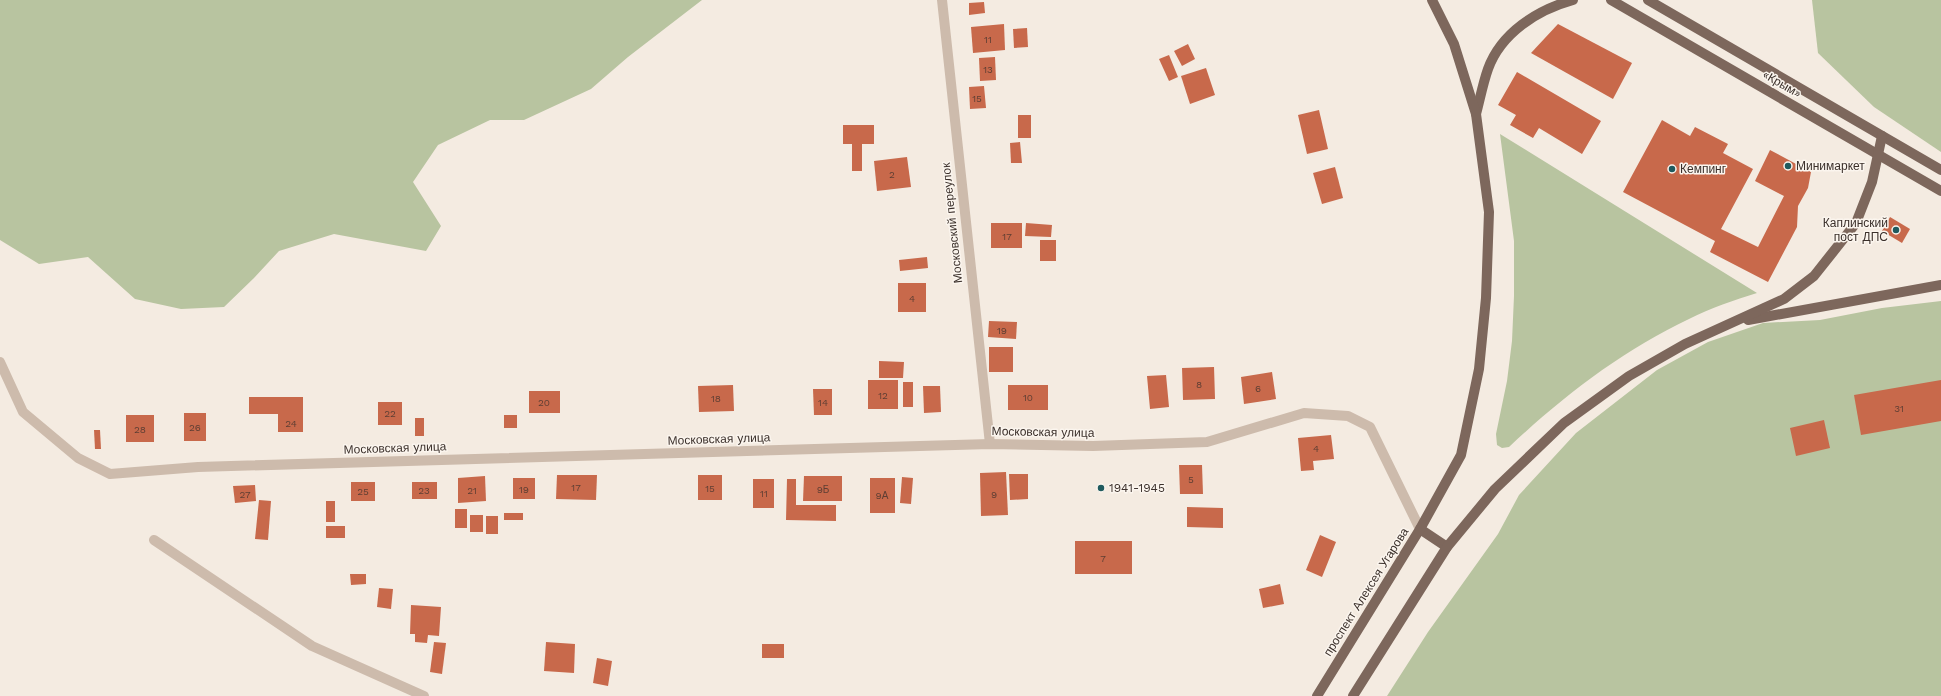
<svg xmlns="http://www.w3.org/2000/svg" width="1941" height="696" font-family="'Work Sans',sans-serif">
  <rect width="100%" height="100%" fill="#f4ebe1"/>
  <g fill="#b8c4a0">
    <path d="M 0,0 L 702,0 L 628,57 L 591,89 L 524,120 L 490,120 L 438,145 L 413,182 L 441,226 L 426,251 L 334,234 L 279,251 L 254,278 L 224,307 L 181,309 L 135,299 L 88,257 L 39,264 L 0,240 Z"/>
    <path d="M 1812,0 L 1941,0 L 1941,152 L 1874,107 L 1818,53 Z"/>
    <path d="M 1500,134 L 1757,293 C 1734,300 1711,308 1689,319 C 1623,350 1562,397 1509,447 L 1502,448 L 1497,445 L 1496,434 L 1507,381 L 1512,341 L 1514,296 L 1514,241 Z"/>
    <path d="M 1941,301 L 1941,696 L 1387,696 L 1428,632 L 1498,534 L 1519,495 L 1576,433 L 1657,370 L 1708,342 L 1763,323 L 1820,320 L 1882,308 Z"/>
  </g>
  <g fill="#c8694b">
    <path d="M 984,2 L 985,13 L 969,15 L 969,3 Z"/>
    <path d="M 1004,24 L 1005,50 L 973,53 L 971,27 Z"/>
    <path d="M 1558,24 L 1632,63 L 1613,99 L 1531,53 Z"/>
    <path d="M 1027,28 L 1028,47 L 1014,48 L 1013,29 Z"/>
    <path d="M 1188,44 L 1195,59 L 1182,66 L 1174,51 Z"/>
    <path d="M 1169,55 L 1178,77 L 1169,81 L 1159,59 Z"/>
    <path d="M 995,57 L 996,80 L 980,81 L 979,58 Z"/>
    <path d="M 1206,68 L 1215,95 L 1190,104 L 1181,76 Z"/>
    <path d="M 1517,72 L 1601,121 L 1582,154 L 1539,128 L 1533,138 L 1510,125 L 1516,115 L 1498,105 Z"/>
    <path d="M 984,86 L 986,108 L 970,109 L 969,87 Z"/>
    <path d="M 1319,110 L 1328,149 L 1307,154 L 1298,115 Z"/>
    <rect x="1018" y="115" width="13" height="23"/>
    <path d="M 1662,120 L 1690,136 L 1695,127 L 1728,144 L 1723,153 L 1753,169 L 1721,229 L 1758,247 L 1784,196 L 1755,181 L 1770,150 L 1811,172 L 1808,188 L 1798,206 L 1797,227 L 1768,282 L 1710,252 L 1715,241 L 1623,192 Z"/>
    <path d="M 843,125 L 874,125 L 874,144 L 862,144 L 862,171 L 852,171 L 852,144 L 843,144 Z"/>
    <path d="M 1020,142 L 1022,163 L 1011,163 L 1010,143 Z"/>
    <path d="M 907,157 L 911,187 L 877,191 L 874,161 Z"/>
    <path d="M 1335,167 L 1343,198 L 1322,204 L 1313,173 Z"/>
    <path d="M 1890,217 L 1910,229 L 1902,243 L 1882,231 Z"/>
    <rect x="991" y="223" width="31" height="25"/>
    <path d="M 1026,223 L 1052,225 L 1051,237 L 1025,236 Z"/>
    <rect x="1040" y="240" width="16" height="21"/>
    <path d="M 927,257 L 928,268 L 900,271 L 899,260 Z"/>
    <rect x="898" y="283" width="28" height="29"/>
    <path d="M 989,321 L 1017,322 L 1016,339 L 988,337 Z"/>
    <rect x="989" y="347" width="24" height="25"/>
    <path d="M 879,361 L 904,362 L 903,378 L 879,378 Z"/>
    <path d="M 1214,367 L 1215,399 L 1183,400 L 1182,368 Z"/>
    <path d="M 1272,372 L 1276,399 L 1244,404 L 1241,377 Z"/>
    <path d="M 1166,375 L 1169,407 L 1150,409 L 1147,376 Z"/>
    <rect x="868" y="380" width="30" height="29"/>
    <path d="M 1941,380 L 1941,421 L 1861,435 L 1854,395 Z"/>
    <rect x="903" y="382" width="10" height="25"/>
    <path d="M 733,385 L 734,411 L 699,412 L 698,386 Z"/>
    <rect x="1008" y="385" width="40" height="25"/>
    <path d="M 923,386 L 940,386 L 941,412 L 924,413 Z"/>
    <path d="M 813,389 L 832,389 L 832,415 L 814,415 Z"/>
    <rect x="529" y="391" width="31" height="22"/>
    <path d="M 249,397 L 303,397 L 303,432 L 278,432 L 278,414 L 249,414 Z"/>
    <rect x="378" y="402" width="24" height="23"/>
    <rect x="184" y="413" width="22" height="28"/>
    <rect x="126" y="415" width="28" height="27"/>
    <rect x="504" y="415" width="13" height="13"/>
    <rect x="415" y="418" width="9" height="18"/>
    <path d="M 1824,420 L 1830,448 L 1796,456 L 1790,428 Z"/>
    <path d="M 94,430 L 100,430 L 101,449 L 95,449 Z"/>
    <path d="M 1331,435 L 1334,459 L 1313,461 L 1314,470 L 1301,471 L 1298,438 Z"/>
    <path d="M 1179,465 L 1202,465 L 1203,494 L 1180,494 Z"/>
    <path d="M 1006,472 L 1008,515 L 981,516 L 980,473 Z"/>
    <path d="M 1009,474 L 1028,474 L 1028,499 L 1010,500 Z"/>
    <path d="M 557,475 L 597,475 L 596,500 L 556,499 Z"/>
    <rect x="698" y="475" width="24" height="25"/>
    <path d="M 485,476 L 486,501 L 458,503 L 458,478 Z"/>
    <path d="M 804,476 L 842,476 L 842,501 L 803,501 Z"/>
    <path d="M 902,477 L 913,478 L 911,504 L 900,503 Z"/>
    <rect x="513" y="478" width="22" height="21"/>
    <rect x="870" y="478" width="25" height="35"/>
    <rect x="753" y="479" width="21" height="29"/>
    <path d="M 787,479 L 796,479 L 796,505 L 836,505 L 836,521 L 786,520 Z"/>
    <rect x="351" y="482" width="24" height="19"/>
    <rect x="412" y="482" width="25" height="17"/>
    <path d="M 255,485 L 256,501 L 235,503 L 233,486 Z"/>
    <path d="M 259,500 L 271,501 L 268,540 L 255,539 Z"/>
    <rect x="326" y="501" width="9" height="21"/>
    <path d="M 1187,507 L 1223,508 L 1223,528 L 1187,527 Z"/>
    <rect x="455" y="509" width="12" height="19"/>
    <rect x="504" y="513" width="19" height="7"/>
    <rect x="470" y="515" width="13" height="17"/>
    <rect x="486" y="516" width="12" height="18"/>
    <rect x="326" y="526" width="19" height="12"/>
    <path d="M 1320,535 L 1336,542 L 1322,577 L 1306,570 Z"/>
    <rect x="1075" y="541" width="57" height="33"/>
    <path d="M 350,574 L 366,574 L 366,584 L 351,585 Z"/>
    <path d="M 1280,584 L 1284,604 L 1263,608 L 1259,589 Z"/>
    <path d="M 379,588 L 393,589 L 391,609 L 377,607 Z"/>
    <path d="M 411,605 L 441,607 L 439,636 L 428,635 L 427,643 L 415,642 L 415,634 L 410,634 Z"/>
    <path d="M 434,642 L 446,643 L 442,674 L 430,672 Z"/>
    <path d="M 546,642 L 575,644 L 574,673 L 544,671 Z"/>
    <rect x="762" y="644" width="22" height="14"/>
    <path d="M 597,658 L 612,661 L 608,686 L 593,683 Z"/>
  </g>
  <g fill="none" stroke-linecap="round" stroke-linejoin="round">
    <g stroke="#cdbbac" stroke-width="10">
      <path d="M 942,0 L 990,444"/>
      <path d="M 0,362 L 23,412 L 78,458 L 110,474 L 198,467 L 990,444 L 1093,446 L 1207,442 L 1304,413 L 1348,416 L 1370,427 L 1420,529"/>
      <path d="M 154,540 L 312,646 L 424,696"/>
    </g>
    <g stroke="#7d675c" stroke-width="10">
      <path d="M 1611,0 L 1941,191"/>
      <path d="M 1648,0 L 1941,170"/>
      <path d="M 1476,114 C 1480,99 1483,83 1488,69 C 1501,33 1537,10 1573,0"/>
      <path d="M 1748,320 L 1941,285"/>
      <path d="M 1420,529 L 1447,547"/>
      <path d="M 1317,696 L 1420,529 L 1461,455 L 1479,369 L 1486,298 L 1489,212 L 1476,114 L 1454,44 L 1432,0"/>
      <path d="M 1353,696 L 1447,547 L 1495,489 L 1564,423 L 1629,376 L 1685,344 L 1784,299 L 1814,276 L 1856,223 L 1872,182 L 1882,136"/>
    </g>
  </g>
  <g fill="#1f5a5e" stroke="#fbf5ee" stroke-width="1.5">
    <circle cx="1788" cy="166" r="4"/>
    <circle cx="1672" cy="169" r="4"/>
    <circle cx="1896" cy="230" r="4"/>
    <circle cx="1101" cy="488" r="4"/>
  </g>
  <g text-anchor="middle" stroke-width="3" stroke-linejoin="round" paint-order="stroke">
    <g font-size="10" fill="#5e3e33">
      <text x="988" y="43">11</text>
      <text x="988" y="73">13</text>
      <text x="977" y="102">15</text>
      <text x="892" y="178">2</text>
      <text x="1007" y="240">17</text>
      <text x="912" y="302">4</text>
      <text x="1002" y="334">19</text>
      <text x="1199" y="388">8</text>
      <text x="1258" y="392">6</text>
      <text x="883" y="399">12</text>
      <text x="1028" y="401">10</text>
      <text x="716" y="402">18</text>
      <text x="544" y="406">20</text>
      <text x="823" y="406">14</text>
      <text x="1899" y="412">31</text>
      <text x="390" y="417">22</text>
      <text x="291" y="427">24</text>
      <text x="195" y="431">26</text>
      <text x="140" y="433">28</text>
      <text x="1316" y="452">4</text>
      <text x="1191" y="483">5</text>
      <text x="576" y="491">17</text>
      <text x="710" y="492">15</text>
      <text x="524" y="493">19</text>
      <text x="823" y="493">9Б</text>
      <text x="424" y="494">23</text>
      <text x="472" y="494">21</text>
      <text x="363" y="495">25</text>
      <text x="764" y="497">11</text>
      <text x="245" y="498">27</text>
      <text x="994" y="498">9</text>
      <text x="882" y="499">9А</text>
      <text x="1103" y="562">7</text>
    </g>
    <g font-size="12" fill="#3b302b" stroke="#fbf5ee">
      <text transform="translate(1782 84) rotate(30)" y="4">«Крым»</text>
      <text transform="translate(952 223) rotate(-96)" y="4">Московский переулок</text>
      <text transform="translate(1043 432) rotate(1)" y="4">Московская улица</text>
      <text transform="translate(719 439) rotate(-2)" y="4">Московская улица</text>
      <text transform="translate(395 448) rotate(-2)" y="4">Московская улица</text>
      <text transform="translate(1366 592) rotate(-58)" y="4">проспект Алексея Угарова</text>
    </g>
    <g font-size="12" fill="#3b302b" stroke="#fbf5ee" text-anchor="start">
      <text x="1796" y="170">Минимаркет</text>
      <text x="1680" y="173">Кемпинг</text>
      <text x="1888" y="227" text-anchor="end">Каплинский<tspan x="1888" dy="14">пост ДПС</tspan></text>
      <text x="1109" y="492">1941-1945</text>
    </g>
  </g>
</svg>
